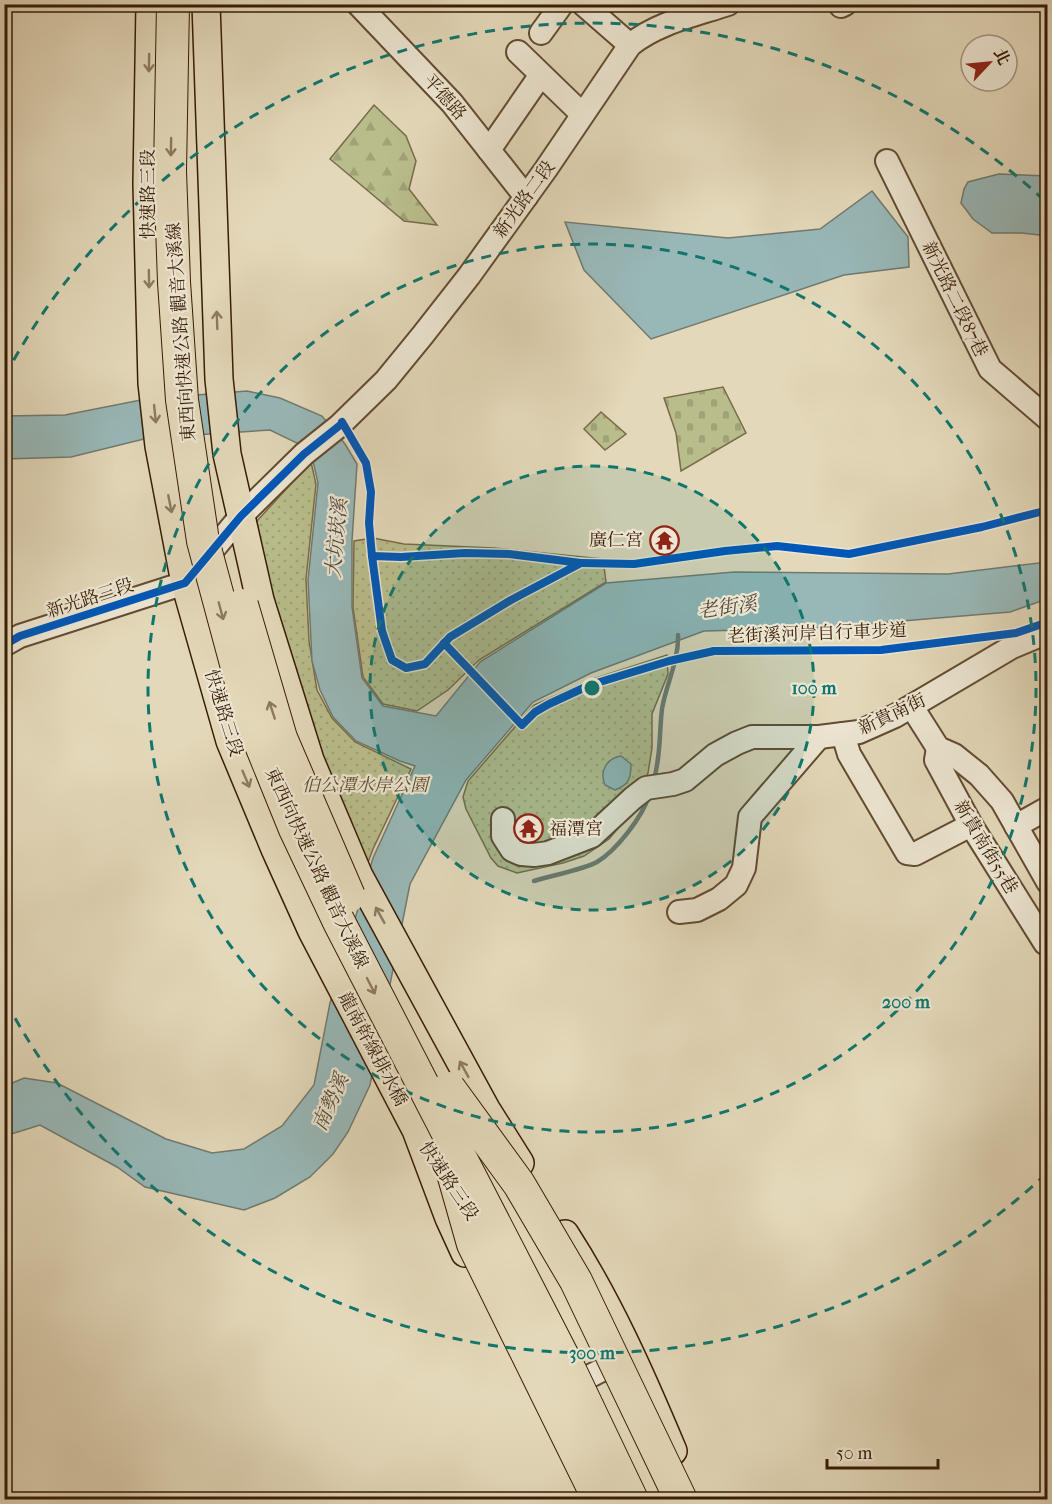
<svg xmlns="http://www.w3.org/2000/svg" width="1052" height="1504" font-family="'IM FELL French Canon','Noto Serif TC',serif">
  <defs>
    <pattern id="forest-firs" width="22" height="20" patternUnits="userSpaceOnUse" patternTransform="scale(1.5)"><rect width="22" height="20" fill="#b9bd8c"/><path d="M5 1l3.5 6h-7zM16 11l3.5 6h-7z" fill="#a0a277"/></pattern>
    <pattern id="cemetery-stones" width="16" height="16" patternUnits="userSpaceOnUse" patternTransform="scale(1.5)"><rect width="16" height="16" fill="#b9bd8c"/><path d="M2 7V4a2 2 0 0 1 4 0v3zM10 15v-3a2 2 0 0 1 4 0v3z" fill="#a0a277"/></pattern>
    <pattern id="park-dots" width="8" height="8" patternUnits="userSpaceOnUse" patternTransform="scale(1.5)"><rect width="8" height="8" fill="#b9bd8c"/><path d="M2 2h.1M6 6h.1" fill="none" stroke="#a0a277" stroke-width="1.8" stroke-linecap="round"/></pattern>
  </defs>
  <rect width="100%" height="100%" fill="#e3d8b9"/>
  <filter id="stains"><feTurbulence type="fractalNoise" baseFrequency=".00333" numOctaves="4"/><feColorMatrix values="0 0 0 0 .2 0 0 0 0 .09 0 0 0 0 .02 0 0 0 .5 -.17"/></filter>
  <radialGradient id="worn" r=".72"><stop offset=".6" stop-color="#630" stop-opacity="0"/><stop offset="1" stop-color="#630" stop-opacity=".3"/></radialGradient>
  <path fill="url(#forest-firs)" stroke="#786c48" stroke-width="1.5" d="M 374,105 L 406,136 L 416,161 L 409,189 L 437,225 L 404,221 L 330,159 Z"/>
  <g fill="url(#cemetery-stones)" stroke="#786c48" stroke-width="1.5">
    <path d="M 723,387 L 746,433 L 681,471 L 676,433 L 664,398 Z"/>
    <path d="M 601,412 L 626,434 L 605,450 L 584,429 Z"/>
  </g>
  <g fill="url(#park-dots)" stroke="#786c48" stroke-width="1.5">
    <path d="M 311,462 L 316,484 L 306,579 L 309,641 L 317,690 L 332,718 L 355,742 L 411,769 L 373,849 L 364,873 L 317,756 L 268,598 L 257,521 Z"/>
    <path d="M 373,538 L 404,544 L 494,548 L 603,559 L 606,582 L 479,660 L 448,690 L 417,711 L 383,704 L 363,677 L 353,607 L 354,541 Z"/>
    <path d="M 667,655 L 668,674 L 652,714 L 652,748 L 648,773 L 631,813 L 609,839 L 584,856 L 563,863 L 517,873 L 498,866 L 491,858 L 466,809 L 463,797 L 468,781 L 534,705 L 593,679 Z"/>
  </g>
  <g fill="#98b8b8" stroke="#717a70" stroke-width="1.5">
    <path d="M 999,174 L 1047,176 L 1047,236 L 1022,233 L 992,233 L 973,219 L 961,203 L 964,189 L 968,182 Z"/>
    <path d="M 872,191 L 908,237 L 909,267 L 844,275 L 651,339 L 584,270 L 565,222 L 728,238 L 820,229 Z"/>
    <path d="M 247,391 L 280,398 L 322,416 L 345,444 L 357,464 L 352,541 L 352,607 L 362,678 L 383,706 L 436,716 L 480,662 L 606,583 L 734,572 L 948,574 L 1047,562 L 1047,599 L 1010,612 L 818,628 L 704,631 L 591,673 L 533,702 L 466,780 L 410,884 L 370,1085 L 348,1132 L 333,1154 L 310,1177 L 275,1198 L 244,1210 L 145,1187 L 117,1167 L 40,1125 L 5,1136 L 5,1086 L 24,1078 L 57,1083 L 166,1139 L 212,1153 L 244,1149 L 282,1126 L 314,1085 L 330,1003 L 373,858 L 415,766 L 400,761 L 356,741 L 333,717 L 320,690 L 312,661 L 308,580 L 318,483 L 313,461 L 297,443 L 270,430 L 148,438 L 71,457 L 5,459 L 5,416 L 65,415 L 146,399 Z"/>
    <path d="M 621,756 L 631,764 C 631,778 629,785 615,790 L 605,785 C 599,771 607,758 621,756 Z"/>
  </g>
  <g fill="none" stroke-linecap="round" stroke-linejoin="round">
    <g stroke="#717a70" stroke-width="4.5">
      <path d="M 654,779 C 661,755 659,734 662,709 C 666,684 679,661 678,635"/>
      <path d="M 534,881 C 550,876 585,869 597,862 C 617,850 642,817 649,796"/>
    </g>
    <defs>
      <g id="minor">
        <path d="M 358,4 L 452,103 L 526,197"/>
        <path d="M 583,4 L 630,45"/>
        <path d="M 841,6 L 845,4"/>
        <path d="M 541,33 L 562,4"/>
        <path d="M 518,52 L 582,114"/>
        <path d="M 489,150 L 538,79"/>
        <path d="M 887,161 L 990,369 L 1048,419"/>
        <path d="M 4,645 L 20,636 L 185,583 L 241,516 L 304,454 L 339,426 L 386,380 L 422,336 L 469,276 L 546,169 L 630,45 C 657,23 695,15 728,4"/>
        <path d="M 912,707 L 938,748 L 954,755 L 979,775 L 1002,801 L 1048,882"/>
        <path d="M 843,734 L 849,754 L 907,853 L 915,854 L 971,825"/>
        <path d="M 938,748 L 936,760 L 971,825 L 1045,943"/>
        <path d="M 503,819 L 503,836 L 512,850 L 521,854 L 534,855 L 548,853 L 592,836 L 633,798 L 646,788 L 673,784 L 685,780 L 715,755 L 737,743 L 752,737 L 819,737 L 859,732 L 895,716 L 1012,647 L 1048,632"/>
        <path d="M 1016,826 L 1048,808"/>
        <path d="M 679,912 L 697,910 L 719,899 L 736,885 L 744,868 L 750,817 L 819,737"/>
        <path d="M 563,1390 L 629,1356"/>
      </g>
      <g id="major">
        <path d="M 150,4 L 147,184 L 152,383 L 159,446 L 185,583 L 230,741 L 275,849 L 312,931 L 416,1130 L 449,1218 L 465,1253"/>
        <path d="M 206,4 L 219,379 L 227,454 L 260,600 L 310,760 L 359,876 L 486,1109 L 520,1163"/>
        <path d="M 565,1234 C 609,1302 642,1377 673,1451"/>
      </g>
    </defs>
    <use href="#minor" stroke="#624b32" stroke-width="26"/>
    <use href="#major" stroke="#371c05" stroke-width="30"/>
    <use href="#minor" stroke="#ede6d2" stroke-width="22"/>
    <use href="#major" stroke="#e3d8b9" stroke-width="27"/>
    <defs>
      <g id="highway-bridge">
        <path d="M 173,4 L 170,171 L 174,282 L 182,400 L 203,541 L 252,723 L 295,829 L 339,922 L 570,1370 L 632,1500"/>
        <path d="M 242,605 L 281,738 L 349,896"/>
        <path d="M 449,1088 L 519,1184 L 576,1281 L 681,1500"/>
        <path d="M 452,1170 L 473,1244 L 599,1500"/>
      </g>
    </defs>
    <use href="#highway-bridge" stroke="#371c05" stroke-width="34" stroke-linecap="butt"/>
    <use href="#highway-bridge" stroke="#e3d8b9" stroke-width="32"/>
    <defs>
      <g id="cycleway">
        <path d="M 342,422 L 366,463 L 371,492 L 369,523 L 372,556"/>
        <path d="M 465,553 L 509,554 L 581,563 L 511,600 L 450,637 L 425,664 L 406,668 L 392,660 L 382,631 L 372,556 L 401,557 Z"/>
        <path d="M 581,563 L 634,564 L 725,551 L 777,546 L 849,554 L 982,527 L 1048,510"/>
        <path d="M 444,643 L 522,725 L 535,712 L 549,704 L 590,685 L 669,661 L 714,651 L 881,650 L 1016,633 L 1048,622"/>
        <path d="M 4,645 L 20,636 L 185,583 L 241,516 L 304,454 L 339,426"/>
      </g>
    </defs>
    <use href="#cycleway" stroke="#ede6d2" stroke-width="11"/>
    <use href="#cycleway" stroke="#0057b8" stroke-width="8"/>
  </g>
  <defs><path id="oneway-shaft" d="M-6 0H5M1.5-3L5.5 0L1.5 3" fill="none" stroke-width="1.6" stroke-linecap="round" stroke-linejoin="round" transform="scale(1.5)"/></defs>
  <g stroke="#8d7a5f">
    <use href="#oneway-shaft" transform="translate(149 63) rotate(91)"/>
    <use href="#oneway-shaft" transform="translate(171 147) rotate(91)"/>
    <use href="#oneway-shaft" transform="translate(149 279) rotate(89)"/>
    <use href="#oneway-shaft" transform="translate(217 320) rotate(-92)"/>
    <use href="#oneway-shaft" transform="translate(155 414) rotate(84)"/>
    <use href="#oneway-shaft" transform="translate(170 504) rotate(79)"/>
    <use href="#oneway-shaft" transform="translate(221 611) rotate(75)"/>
    <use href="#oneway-shaft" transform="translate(272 710) rotate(-108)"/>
    <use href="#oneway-shaft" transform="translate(246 779) rotate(67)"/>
    <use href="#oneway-shaft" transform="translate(380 915) rotate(-119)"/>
    <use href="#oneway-shaft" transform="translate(371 986) rotate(63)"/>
    <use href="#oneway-shaft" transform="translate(464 1069) rotate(-119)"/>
  </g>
  <circle cx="592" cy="688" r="222" fill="#0f766e" fill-opacity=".12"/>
  <g fill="none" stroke="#0f766e" stroke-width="3" stroke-dasharray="10 8">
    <circle cx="592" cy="688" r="222"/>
    <circle cx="592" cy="688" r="444"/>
    <path d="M1046 1174A665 665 0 0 1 5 1000M5 376A665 665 0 0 1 1046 202"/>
  </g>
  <defs>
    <symbol id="temple-ring" viewBox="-11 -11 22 22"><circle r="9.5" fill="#ede6d2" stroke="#8f2418" stroke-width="1.5"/><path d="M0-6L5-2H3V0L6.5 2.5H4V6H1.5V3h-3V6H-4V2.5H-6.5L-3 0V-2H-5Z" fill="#8f2418"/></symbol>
  </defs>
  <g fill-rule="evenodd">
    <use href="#temple-ring" x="648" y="524" width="33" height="33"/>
    <use href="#temple-ring" x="512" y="812" width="33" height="33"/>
  </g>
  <g text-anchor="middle" stroke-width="4.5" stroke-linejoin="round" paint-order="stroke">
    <g font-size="18" fill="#371c05" stroke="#ede6d2">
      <text transform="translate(445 97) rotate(48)" y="6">平德路</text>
      <text transform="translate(148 194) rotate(-90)" y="6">快速路三段</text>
      <text transform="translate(524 199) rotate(-54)" y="6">新光路二段</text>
      <text transform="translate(955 299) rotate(64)" y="6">新光路二段87巷</text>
      <text transform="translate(181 332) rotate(-94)" y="6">東西向快速公路 觀音大溪線</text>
      <text transform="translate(90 598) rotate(-18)" y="6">新光路三段</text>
      <text transform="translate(817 633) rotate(-2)" y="6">老街溪河岸自行車步道</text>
      <text transform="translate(224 713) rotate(73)" y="6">快速路三段</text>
      <text transform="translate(892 714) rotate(-25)" y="6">新貴南街</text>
      <text transform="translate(986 847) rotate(59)" y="6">新貴南街55巷</text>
      <text transform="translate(317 868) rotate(65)" y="6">東西向快速公路 觀音大溪線</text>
      <text transform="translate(373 1049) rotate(62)" y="6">龍南幹線排水橋</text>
      <text transform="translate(449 1181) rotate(56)" y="6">快速路三段</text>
    </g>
    <g font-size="18" fill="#371c05" stroke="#ede6d2" text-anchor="end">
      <text x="643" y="546">廣仁宮</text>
      <text x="549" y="835" text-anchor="start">福潭宮</text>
    </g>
    <g font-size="18" font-style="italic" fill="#5e4c2e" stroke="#ede6d2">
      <text x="365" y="791">伯公潭水岸公園</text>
    </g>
    <g font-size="20" font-style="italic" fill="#544b3b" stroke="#ede6d2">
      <text transform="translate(336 538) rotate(-85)" y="7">大坑崁溪</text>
      <text transform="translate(727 607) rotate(-8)" y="7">老街溪</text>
      <text transform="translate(330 1102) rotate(-66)" y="7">南勢溪</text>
    </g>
  </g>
  <circle cx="592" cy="688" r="9" fill="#0f766e" stroke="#ede6d2" stroke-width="3"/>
  <g font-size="18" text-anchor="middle" font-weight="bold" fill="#0f766e" stroke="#ede6d2" stroke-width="4.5" stroke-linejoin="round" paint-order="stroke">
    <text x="814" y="694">100 m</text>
    <text x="906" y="1008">200 m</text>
    <text x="592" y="1359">300 m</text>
  </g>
  <rect width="1052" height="1504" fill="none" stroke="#e3d8b9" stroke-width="24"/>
  <rect x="6" y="6" width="1040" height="1492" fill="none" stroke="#371c05" stroke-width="3"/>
  <rect x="12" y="12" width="1028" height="1480" fill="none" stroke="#371c05" stroke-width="1.5"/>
  <g transform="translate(989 63) rotate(64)"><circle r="28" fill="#ede6d2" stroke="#a49580" stroke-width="1.5"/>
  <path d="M0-4.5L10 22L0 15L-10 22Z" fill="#8f2418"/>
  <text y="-9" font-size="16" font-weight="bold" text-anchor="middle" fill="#371c05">北</text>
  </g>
  <path d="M827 1459v9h111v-9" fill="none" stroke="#371c05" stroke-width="3"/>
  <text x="836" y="1459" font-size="18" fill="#371c05" stroke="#ede6d2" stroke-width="4.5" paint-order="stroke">50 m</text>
  <rect width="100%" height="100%" filter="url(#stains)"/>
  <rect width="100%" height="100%" fill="url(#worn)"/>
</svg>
